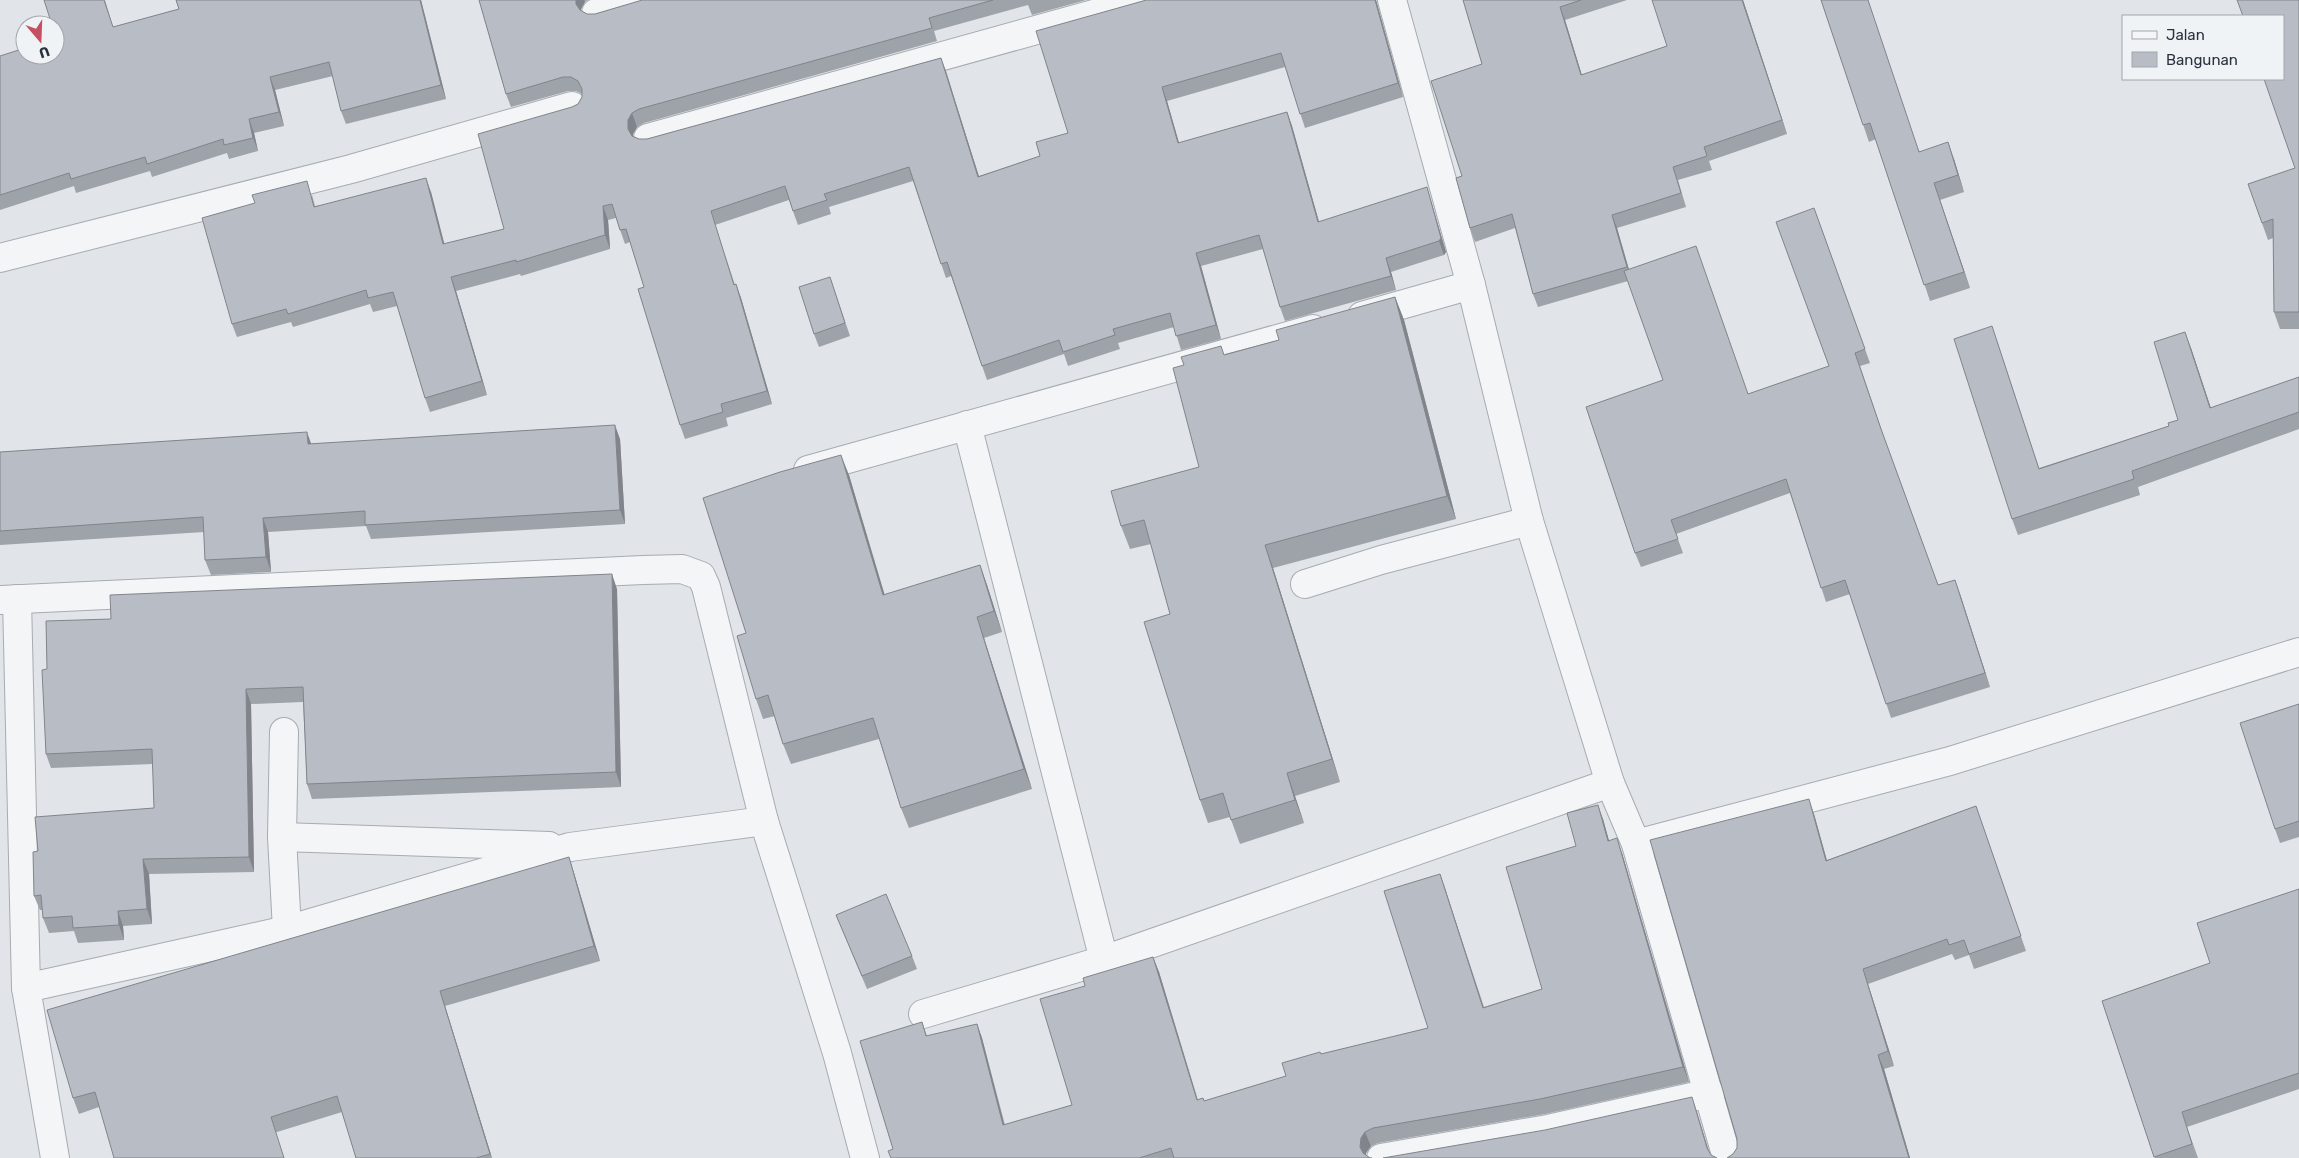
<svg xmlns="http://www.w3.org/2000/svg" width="2299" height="1158" font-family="Rubik,sans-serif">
  <rect width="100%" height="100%" fill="#e1e4e8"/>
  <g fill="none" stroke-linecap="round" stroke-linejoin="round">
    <defs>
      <g id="minor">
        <path d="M 1392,0 L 1471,285 L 1529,521 L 1610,783 L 1636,844 L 1727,1158"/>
        <path d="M 596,13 L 640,0"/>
        <path d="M 648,138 L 1144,0"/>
        <path d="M 0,258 L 351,169 L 572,106"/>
        <path d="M 1362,316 L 1471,285"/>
        <path d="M 967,425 L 1104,960"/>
        <path d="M 808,470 L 1313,329"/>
        <path d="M 1305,584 L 1381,560 L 1529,521"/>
        <path d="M 17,599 L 26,988 L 55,1158"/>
        <path d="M 0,600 L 643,570 L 682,569 L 701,576 L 706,587 L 764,821 L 837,1053 L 865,1158"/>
        <path d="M 284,732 L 282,837 L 287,930"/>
        <path d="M 282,837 L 549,846"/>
        <path d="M 1636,844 L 1950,761 L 2299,652"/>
        <path d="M 26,988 L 287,930 L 570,847 L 764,821"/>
        <path d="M 923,1014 L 1104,960 L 1610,783"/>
        <path d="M 1381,1158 L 1548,1129 L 1710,1093"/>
      </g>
    </defs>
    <use href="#minor" stroke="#a7abb2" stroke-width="30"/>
    <use href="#minor" stroke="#f3f5f7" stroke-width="28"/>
  </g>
  <g fill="#9ea3a9">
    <path d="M 105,0 L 113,27 L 179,9 L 176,0 L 421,0 L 446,99 L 346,124 L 341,111 L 333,76 L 275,90 L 284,126 L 254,133 L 258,151 L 229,159 L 227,153 L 152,177 L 150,171 L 76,193 L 74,186 L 0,210 L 0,56 L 55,55 Z"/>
    <path d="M 479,0 L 588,0 L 585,2 L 581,9 L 581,11 L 587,14 L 595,14 L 639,1 L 642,0 L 1086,0 L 1032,15 L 1028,5 L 934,31 L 937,41 L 644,123 L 637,127 L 633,134 L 633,136 L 639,139 L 647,139 L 941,58 L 979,176 L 1040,156 L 1068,133 L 1143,1 L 1146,0 L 1376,0 L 1403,97 L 1305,128 L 1285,67 L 1167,101 L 1179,143 L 1287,112 L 1292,126 L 1319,222 L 1431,201 L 1446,252 L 1444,255 L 1391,272 L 1396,290 L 1285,321 L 1280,307 L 1263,249 L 1201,266 L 1221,339 L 1181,350 L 1174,327 L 1118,343 L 1120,349 L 1068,366 L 1064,354 L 987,380 L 951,276 L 946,278 L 913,181 L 829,207 L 831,214 L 798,225 L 789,200 L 715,225 L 735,285 L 736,284 L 741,298 L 772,404 L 726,418 L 728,426 L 685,439 L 680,425 L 644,287 L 630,242 L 625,244 L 616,218 L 608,220 L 610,249 L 521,276 L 520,274 L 456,291 L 487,395 L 430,412 L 425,398 L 397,306 L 373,312 L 370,304 L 293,327 L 291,322 L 237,337 L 232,324 L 312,195 L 315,206 L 431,192 L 444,244 L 504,229 L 572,107 L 578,104 L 582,97 L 582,94 L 576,91 L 568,91 L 511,107 L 506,94 Z"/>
    <path d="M 1463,0 L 1627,0 L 1565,20 L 1582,75 L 1667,46 L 1743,0 L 1787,134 L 1709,161 L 1712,170 L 1678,180 L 1686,207 L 1617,228 L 1629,270 L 1748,394 L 1829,366 L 1814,208 L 1870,363 L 1860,366 L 1885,440 L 1938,585 L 1960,594 L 1990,687 L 1891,718 L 1850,594 L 1826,602 L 1790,493 L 1676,534 L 1683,553 L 1641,567 L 1635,553 L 1663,380 L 1628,281 L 1538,307 L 1533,294 L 1515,228 L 1475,242 L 1470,228 L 1462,176 L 1482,64 Z"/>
    <path d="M 1821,0 L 1920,152 L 1954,159 L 1964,192 L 1940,200 L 1970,288 L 1930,301 L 1876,139 L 1869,142 Z"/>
    <path d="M 2299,0 L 2299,329 L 2280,329 L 2274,312 L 2273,238 L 2268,240 L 2248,184 L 2295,168 Z"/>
    <path d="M 830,277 L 850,336 L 819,347 L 814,334 Z"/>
    <path d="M 1395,297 L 1404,320 L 1456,519 L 1273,568 L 1340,782 L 1295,796 L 1304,823 L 1240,844 L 1230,817 L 1208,823 L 1200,800 L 1170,614 L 1151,544 L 1130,549 L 1121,526 L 1199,467 L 1225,354 L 1279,340 Z"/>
    <path d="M 1997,342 L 2039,468 L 2169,426 L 2178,420 L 2191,348 L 2211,408 L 2299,377 L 2299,429 L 2138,487 L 2140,495 L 2018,535 L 2012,519 Z"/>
    <path d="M 620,439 L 625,524 L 371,539 L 366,526 L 268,532 L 271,572 L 211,575 L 205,560 L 204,532 L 0,545 L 0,452 L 311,444 Z"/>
    <path d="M 849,475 L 884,595 L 980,565 L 987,585 L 1002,632 L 984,638 L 1032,789 L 909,828 L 901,808 L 879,739 L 791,764 L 783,744 L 775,716 L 763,719 L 756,699 L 746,633 Z"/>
    <path d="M 617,589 L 621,787 L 312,799 L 307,784 L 303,702 L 251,704 L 254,872 L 149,874 L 152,924 L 123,926 L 124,940 L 78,943 L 74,931 L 49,933 L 43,918 L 43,910 L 40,910 L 34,896 L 38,851 L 154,808 L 153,764 L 51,768 L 46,754 L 47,669 L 111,619 Z"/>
    <path d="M 2299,704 L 2299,837 L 2280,843 L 2275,829 Z"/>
    <path d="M 1976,806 L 2026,951 L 1974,969 L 1969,955 L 1955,960 L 1952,954 L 1868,984 L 1894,1066 L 1884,1069 L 1910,1158 L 1727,1158 L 1733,1154 L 1737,1148 L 1814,814 L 1827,860 Z"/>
    <path d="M 1603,819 L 1609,841 L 1622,853 L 1689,1082 L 1545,1114 L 1378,1143 L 1371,1146 L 1366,1153 L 1366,1155 L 1370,1158 L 1372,1158 L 891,1158 L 893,1149 L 922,1022 L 927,1036 L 977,1024 L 982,1038 L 1005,1125 L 1072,1105 L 1085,986 L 1153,957 L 1159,972 L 1198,1100 L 1204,1101 L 1286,1076 L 1321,1054 L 1428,1028 L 1440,874 L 1484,1007 L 1542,989 L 1576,846 Z"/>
    <path d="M 569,857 L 574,873 L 600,961 L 445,1006 L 492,1158 L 356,1158 L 342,1112 L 277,1132 L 99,1107 L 79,1114 L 73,1098 Z"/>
    <path d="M 2299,889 L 2299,1089 L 2187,1127 L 2198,1158 L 2155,1158 L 2102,1001 L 2210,963 Z"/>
    <path d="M 836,915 L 912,956 L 917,969 L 867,989 Z"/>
  </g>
  <g fill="#81848a">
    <path d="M 420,0 L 421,0 L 446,99 L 441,85 Z"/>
    <path d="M 576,0 L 584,0 L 585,2 L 581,9 L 581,18 L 576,4 Z"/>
    <path d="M 1375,0 L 1376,0 L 1403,97 L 1398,83 Z"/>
    <path d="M 1742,0 L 1743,0 L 1787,134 L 1782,120 Z"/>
    <path d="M 1560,7 L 1565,20 L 1586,89 L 1581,75 Z"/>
    <path d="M 941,58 L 946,71 L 983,190 L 978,177 Z"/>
    <path d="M 270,77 L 275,90 L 284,126 L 279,112 Z"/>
    <path d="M 1162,87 L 1167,101 L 1183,157 L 1178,143 Z"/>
    <path d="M 1287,112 L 1292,126 L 1323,236 L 1318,222 Z"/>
    <path d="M 632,113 L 637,127 L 633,134 L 633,143 L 628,129 L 628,120 Z"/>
    <path d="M 249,119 L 254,133 L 258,151 L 253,138 Z"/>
    <path d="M 1948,142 L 1954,159 L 1964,192 L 1958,175 Z"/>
    <path d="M 426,178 L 431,192 L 448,258 L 443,244 Z"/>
    <path d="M 1934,183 L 1940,200 L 1970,288 L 1964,272 Z"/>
    <path d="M 1427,187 L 1431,201 L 1446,252 L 1444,255 L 1439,241 Z"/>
    <path d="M 603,206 L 608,220 L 610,249 L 605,235 Z"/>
    <path d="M 1612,215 L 1617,228 L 1632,280 L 1627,267 Z"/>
    <path d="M 1196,253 L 1201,266 L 1221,339 L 1216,325 Z"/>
    <path d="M 1386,258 L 1391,272 L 1396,290 L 1391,276 Z"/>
    <path d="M 451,277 L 456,291 L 487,395 L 482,381 Z"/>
    <path d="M 736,284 L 741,298 L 772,404 L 767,391 Z"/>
    <path d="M 1395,297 L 1404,320 L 1456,519 L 1447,496 Z"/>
    <path d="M 1992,326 L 1997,342 L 2044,484 L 2039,469 Z"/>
    <path d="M 2185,332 L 2191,348 L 2216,424 L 2210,408 Z"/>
    <path d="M 615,425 L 620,439 L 625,524 L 620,510 Z"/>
    <path d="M 307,432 L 312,446 L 308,444 Z"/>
    <path d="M 841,455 L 849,475 L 891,616 L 883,595 Z"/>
    <path d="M 263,518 L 268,532 L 271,572 L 266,557 Z"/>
    <path d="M 1265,545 L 1273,568 L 1340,782 L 1332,759 Z"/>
    <path d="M 980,565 L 987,585 L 1002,632 L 994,611 Z"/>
    <path d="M 612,574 L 617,589 L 621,787 L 616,772 Z"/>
    <path d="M 1955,580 L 1960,594 L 1990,687 L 1985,673 Z"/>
    <path d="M 977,617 L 984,638 L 1032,789 L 1024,769 Z"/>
    <path d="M 246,689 L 251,704 L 254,872 L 249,857 Z"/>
    <path d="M 1287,773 L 1295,796 L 1304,823 L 1295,800 Z"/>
    <path d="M 1809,799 L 1814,814 L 1831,876 L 1826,861 Z"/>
    <path d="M 1598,805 L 1603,819 L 1613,855 L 1608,841 Z"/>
    <path d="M 1617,838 L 1622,853 L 1689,1082 L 1683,1067 Z"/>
    <path d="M 569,857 L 574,873 L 600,961 L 594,946 Z"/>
    <path d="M 143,859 L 149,874 L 152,924 L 147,909 Z"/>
    <path d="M 1440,874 L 1445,888 L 1488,1022 L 1483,1008 Z"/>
    <path d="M 118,911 L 123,926 L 124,940 L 119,925 Z"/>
    <path d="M 1153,957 L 1159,972 L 1202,1115 L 1197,1100 Z"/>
    <path d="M 1863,969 L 1868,984 L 1894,1066 L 1888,1051 Z"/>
    <path d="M 440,991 L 445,1006 L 492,1158 L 490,1154 Z"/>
    <path d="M 977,1024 L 982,1038 L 1008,1140 L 1003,1125 Z"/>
    <path d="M 1878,1055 L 1884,1069 L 1910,1158 L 1909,1158 Z"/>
    <path d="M 1692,1097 L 1697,1112 L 1711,1158 L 1707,1148 Z"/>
    <path d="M 1365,1132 L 1371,1146 L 1366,1153 L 1366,1158 L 1360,1147 L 1361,1138 Z"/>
  </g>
  <g fill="#b8bdc5" stroke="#81848a">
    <path d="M 44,0 L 104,0 L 113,27 L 179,9 L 176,0 L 420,0 L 441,85 L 341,111 L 329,62 L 270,77 L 279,112 L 249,119 L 253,138 L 224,145 L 223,139 L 147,164 L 145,157 L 71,179 L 69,173 L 0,195 L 0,56 L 25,48 L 25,55 L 55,55 L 55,39 L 56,38 L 55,34 L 55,25 L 52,25 Z"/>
    <path d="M 479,0 L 576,0 L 576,4 L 580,10 L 587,14 L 595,14 L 639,1 L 642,0 L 993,0 L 929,18 L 932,28 L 639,109 L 632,113 L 628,120 L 628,129 L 632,136 L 639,139 L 647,139 L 941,58 L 978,177 L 1040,156 L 1036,142 L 1068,133 L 1036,31 L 1143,1 L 1146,0 L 1375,0 L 1398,83 L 1300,114 L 1281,53 L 1162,87 L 1178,143 L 1287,112 L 1318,222 L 1427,187 L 1441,238 L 1439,241 L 1386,258 L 1391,276 L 1280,307 L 1259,235 L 1196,253 L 1216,325 L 1176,336 L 1170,313 L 1113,329 L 1115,335 L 1063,352 L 1059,340 L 982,366 L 947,262 L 941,264 L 909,167 L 824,194 L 827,200 L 793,211 L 785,186 L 711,211 L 734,285 L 736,284 L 767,391 L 721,404 L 723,412 L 680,425 L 638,289 L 644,287 L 626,229 L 620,230 L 612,204 L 603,206 L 605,235 L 516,262 L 516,260 L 451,277 L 482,381 L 425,398 L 393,292 L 368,298 L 366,290 L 288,314 L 286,309 L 232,324 L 202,218 L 255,203 L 252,195 L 307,181 L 314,207 L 426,178 L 443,244 L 504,229 L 478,134 L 572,107 L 578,104 L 582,97 L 582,89 L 578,81 L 571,77 L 563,77 L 506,94 Z"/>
    <path d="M 1463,0 L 1581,0 L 1560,7 L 1581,75 L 1667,46 L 1652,0 L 1742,0 L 1782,120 L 1704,147 L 1707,156 L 1673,167 L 1681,193 L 1612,215 L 1627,267 L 1533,294 L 1512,214 L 1470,228 L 1456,178 L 1462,176 L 1431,81 L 1482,64 Z"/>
    <path d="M 1821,0 L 1868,0 L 1919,152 L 1948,142 L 1958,175 L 1934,183 L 1964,272 L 1924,285 L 1870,123 L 1863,125 Z"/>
    <path d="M 2237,0 L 2299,0 L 2299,312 L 2274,312 L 2273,219 L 2262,223 L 2248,184 L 2295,168 L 2264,79 L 2283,79 L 2283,16 L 2243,16 Z"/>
    <path d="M 1814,208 L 1865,349 L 1855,353 L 1881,429 L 1938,585 L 1955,580 L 1985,673 L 1886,704 L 1845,580 L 1821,588 L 1786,479 L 1671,520 L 1678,539 L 1635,553 L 1586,407 L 1663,380 L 1624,271 L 1696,246 L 1748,394 L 1829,366 L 1776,222 Z"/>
    <path d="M 830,277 L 845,323 L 814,334 L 799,287 Z"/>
    <path d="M 1395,297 L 1447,496 L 1265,545 L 1332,759 L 1287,773 L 1295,800 L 1231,820 L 1223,793 L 1200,800 L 1144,622 L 1170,614 L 1144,520 L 1121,526 L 1111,491 L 1199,467 L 1173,368 L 1184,365 L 1181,357 L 1221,346 L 1224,355 L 1279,340 L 1276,330 Z"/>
    <path d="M 1992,326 L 2039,469 L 2169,426 L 2168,423 L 2178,420 L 2154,342 L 2185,332 L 2210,408 L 2299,377 L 2299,412 L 2132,471 L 2134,479 L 2012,519 L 1954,339 Z"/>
    <path d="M 615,425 L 620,510 L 365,525 L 365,511 L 263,518 L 266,557 L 205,560 L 203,517 L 0,531 L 0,452 L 307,432 L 308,444 Z"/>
    <path d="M 841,455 L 883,595 L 980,565 L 994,611 L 977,617 L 1024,769 L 901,808 L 873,718 L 783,744 L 768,695 L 756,699 L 737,636 L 746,633 L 703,498 L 780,472 Z"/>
    <path d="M 612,574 L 616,772 L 307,784 L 303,687 L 246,689 L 249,857 L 143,859 L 147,909 L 118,911 L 119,925 L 73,928 L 72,916 L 43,918 L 41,895 L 34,896 L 33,852 L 38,851 L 35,817 L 154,808 L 152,749 L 46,754 L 42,670 L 47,669 L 46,621 L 111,619 L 110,595 Z"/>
    <path d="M 2299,704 L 2299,821 L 2275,829 L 2240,723 Z"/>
    <path d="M 1809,799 L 1826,861 L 1976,806 L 2021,936 L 1969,954 L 1964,940 L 1949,945 L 1947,939 L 1863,969 L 1888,1051 L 1878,1055 L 1909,1158 L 1727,1158 L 1733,1154 L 1737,1148 L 1737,1139 L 1650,840 Z"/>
    <path d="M 1598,805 L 1608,841 L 1617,838 L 1683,1067 L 1540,1099 L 1373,1128 L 1365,1132 L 1361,1138 L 1360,1147 L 1363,1153 L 1370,1158 L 1372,1158 L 1174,1158 L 1171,1148 L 1139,1158 L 891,1158 L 888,1151 L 893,1149 L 860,1041 L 922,1022 L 926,1036 L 977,1024 L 1003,1125 L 1072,1105 L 1040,999 L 1085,986 L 1083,978 L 1153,957 L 1197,1100 L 1203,1098 L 1204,1101 L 1286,1076 L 1282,1063 L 1320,1052 L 1321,1054 L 1428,1028 L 1384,891 L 1440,874 L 1483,1008 L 1542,989 L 1506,867 L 1576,846 L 1567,813 Z"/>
    <path d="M 569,857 L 594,946 L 440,991 L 490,1154 L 476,1158 L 356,1158 L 337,1096 L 271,1117 L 284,1158 L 114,1158 L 95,1092 L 73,1098 L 47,1010 Z"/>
    <path d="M 2299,889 L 2299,1073 L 2182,1112 L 2192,1144 L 2154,1157 L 2102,1001 L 2210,963 L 2197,923 Z"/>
    <path d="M 886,894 L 912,956 L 862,976 L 836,915 Z"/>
    <path d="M 1692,1097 L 1707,1148 L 1711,1155 L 1717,1158 L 1383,1158 L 1545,1130 Z"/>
  </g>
  <rect x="2122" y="15" width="162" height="65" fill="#f0f3f6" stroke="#a1a6ad"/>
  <rect x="2132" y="31" width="25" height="8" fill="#f3f5f7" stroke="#a1a6ad"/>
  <text x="2166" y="40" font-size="15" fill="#2b323f">Jalan</text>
  <rect x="2132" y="52" width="25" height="15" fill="#b8bdc5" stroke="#a1a6ad"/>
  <text x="2166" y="65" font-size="15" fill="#2b323f">Bangunan</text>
  <g transform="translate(40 40) rotate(161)"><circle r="24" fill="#f0f3f6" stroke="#a1a6ad"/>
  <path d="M0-4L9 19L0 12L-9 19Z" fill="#c45062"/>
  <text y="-8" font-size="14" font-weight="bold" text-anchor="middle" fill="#2b323f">U</text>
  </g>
</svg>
